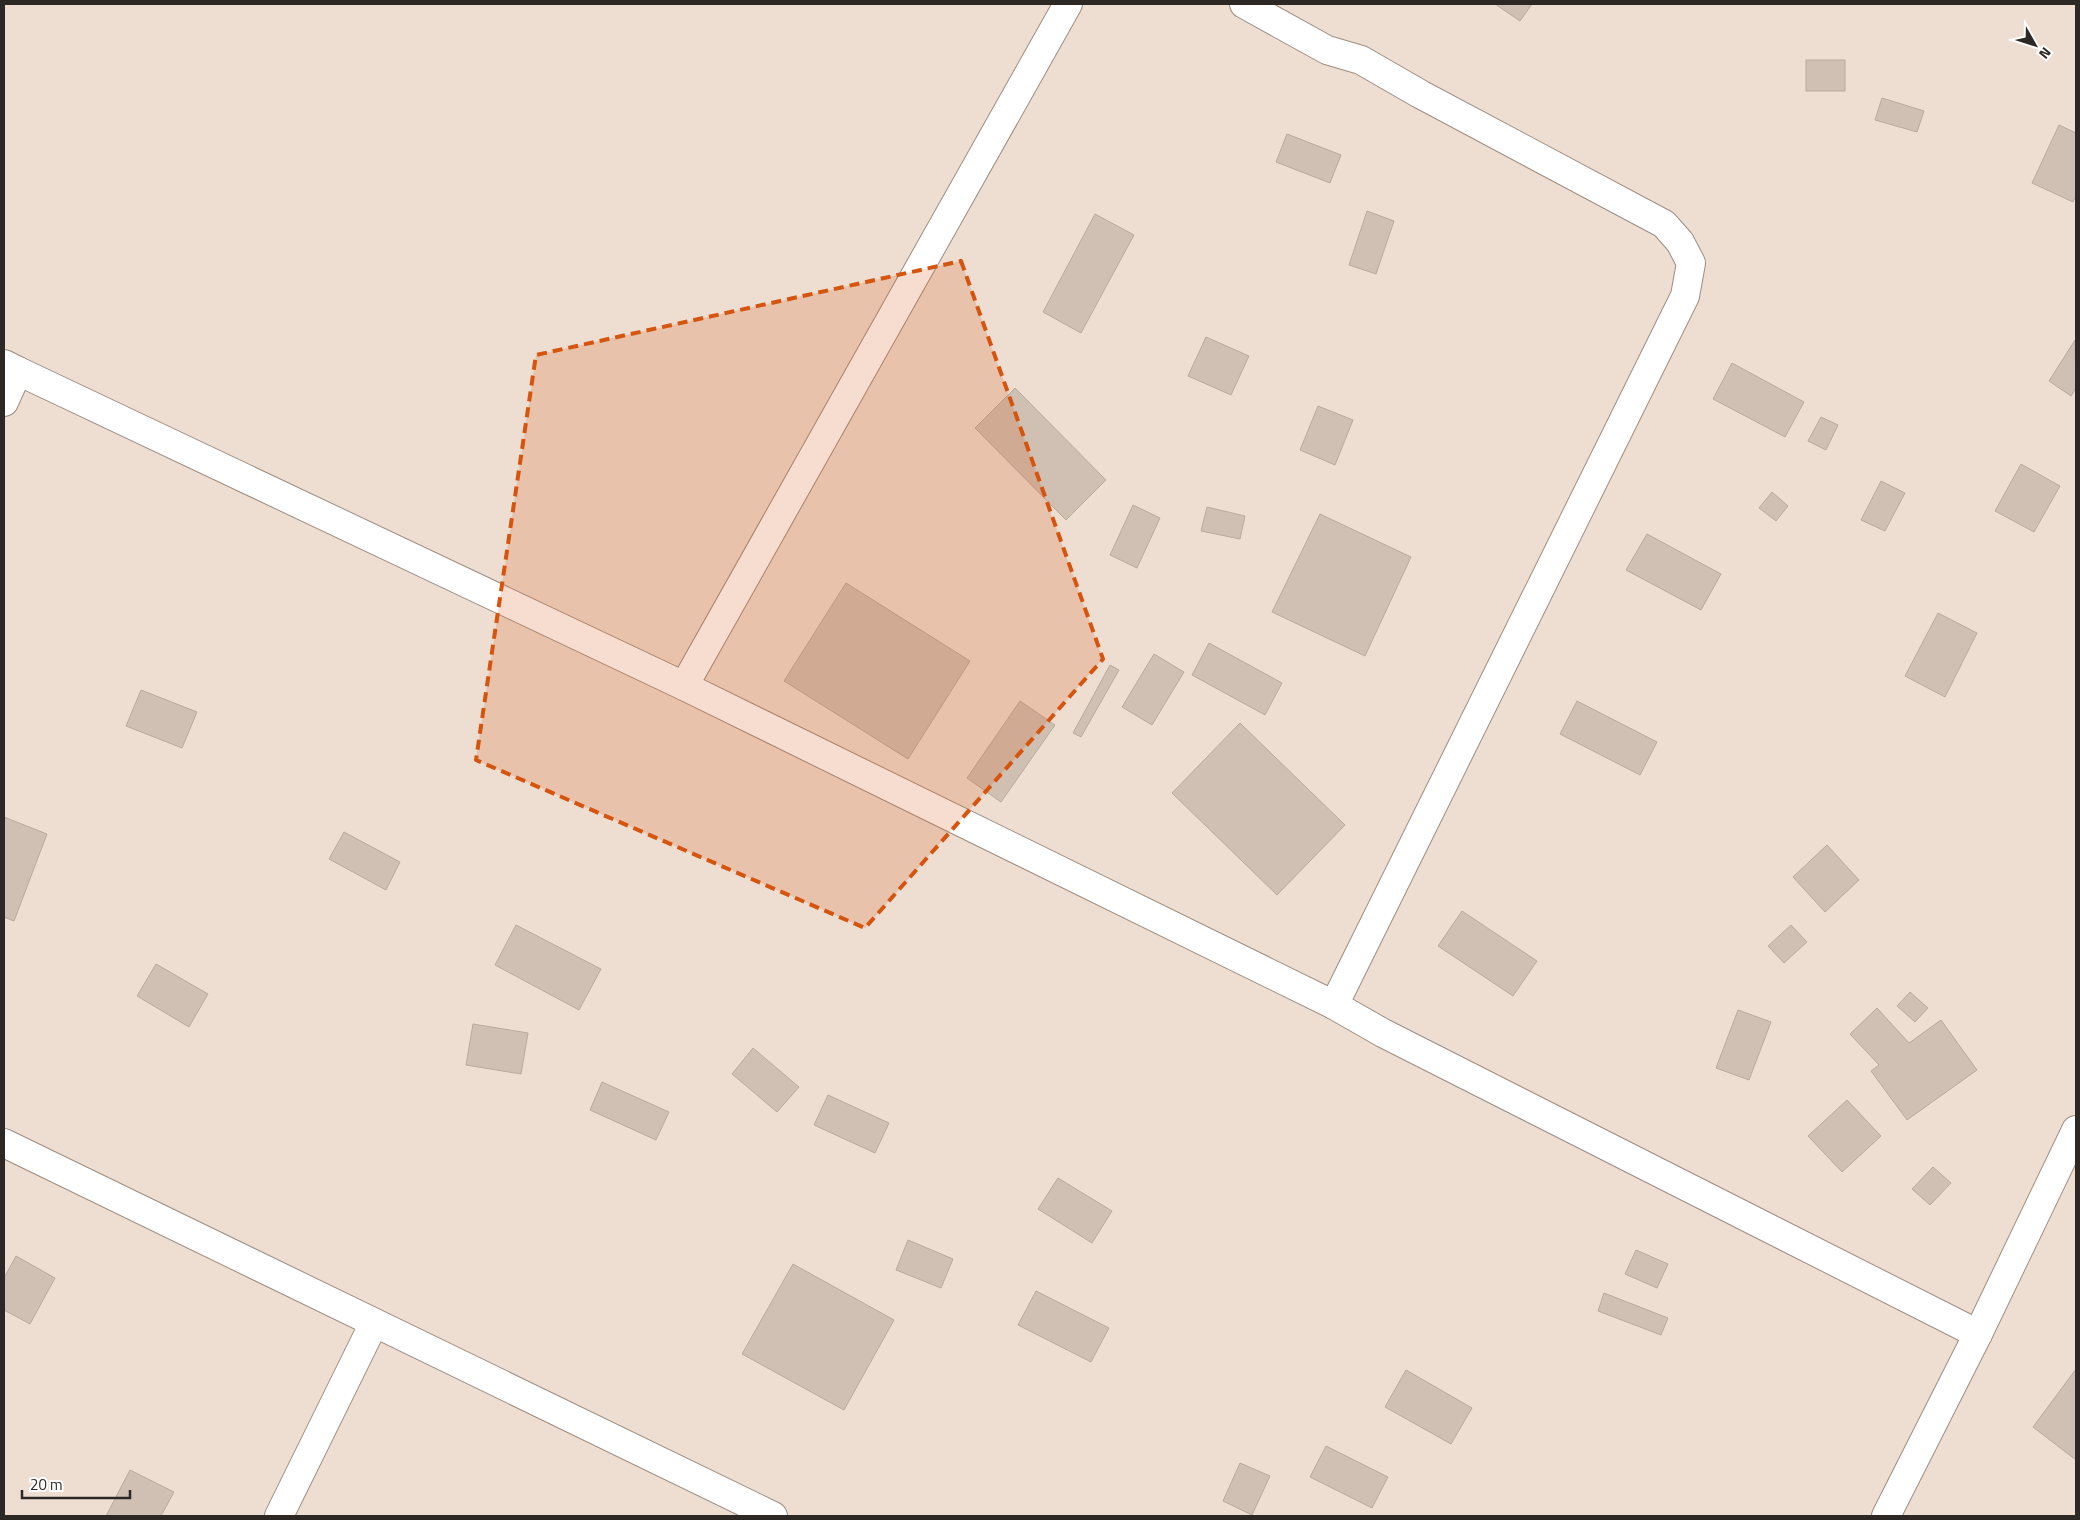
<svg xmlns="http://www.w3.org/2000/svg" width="2080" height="1520" font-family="'Titillium Web',sans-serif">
  <rect width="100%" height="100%" fill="#eeded2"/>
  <g fill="#d0c0b4" stroke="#b9aa9e">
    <path d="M 1495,4 L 1532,4 L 1520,21 Z"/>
    <rect x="1806" y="60" width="39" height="31"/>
    <path d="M 1882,98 L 1924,111 L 1917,132 L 1875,120 Z"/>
    <path d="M 2059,125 L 2076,133 L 2076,195 L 2073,202 L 2032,183 Z"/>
    <path d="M 1287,134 L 1341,155 L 1330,183 L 1276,162 Z"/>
    <path d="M 1367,211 L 1394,221 L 1376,274 L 1349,265 Z"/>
    <path d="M 1095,214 L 1134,235 L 1081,333 L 1043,312 Z"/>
    <path d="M 1206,337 L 1249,356 L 1231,395 L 1188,376 Z"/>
    <path d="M 2075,340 L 2076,388 L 2071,396 L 2049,381 Z"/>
    <path d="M 1732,363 L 1804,402 L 1785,437 L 1713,399 Z"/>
    <path d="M 1015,388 L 1106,480 L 1066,520 L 975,428 Z"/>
    <path d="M 1318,406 L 1353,420 L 1335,465 L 1300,450 Z"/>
    <path d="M 1821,417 L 1838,425 L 1826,450 L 1808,441 Z"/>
    <path d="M 2021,464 L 2060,486 L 2034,532 L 1995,511 Z"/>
    <path d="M 1881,481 L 1905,493 L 1885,531 L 1861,520 Z"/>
    <path d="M 1772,492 L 1788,506 L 1776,521 L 1759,508 Z"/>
    <path d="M 1133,505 L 1160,518 L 1137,568 L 1110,555 Z"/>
    <path d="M 1207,507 L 1245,516 L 1240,539 L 1201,531 Z"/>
    <path d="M 1320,514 L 1411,557 L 1365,656 L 1272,612 Z"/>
    <path d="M 1647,534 L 1721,574 L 1701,610 L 1626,570 Z"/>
    <path d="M 846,583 L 970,661 L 908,759 L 784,681 Z"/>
    <path d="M 1938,613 L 1977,633 L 1945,697 L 1905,676 Z"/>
    <path d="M 1209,643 L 1282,683 L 1265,715 L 1192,675 Z"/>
    <path d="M 1154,654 L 1184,672 L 1152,725 L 1122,707 Z"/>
    <path d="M 1110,665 L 1119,670 L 1081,737 L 1073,733 Z"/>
    <path d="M 141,690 L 197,712 L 182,748 L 126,726 Z"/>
    <path d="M 1020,701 L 1055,725 L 1001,802 L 967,778 Z"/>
    <path d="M 1577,701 L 1657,742 L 1640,775 L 1560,734 Z"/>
    <path d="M 1240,723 L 1345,825 L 1277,895 L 1172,793 Z"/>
    <path d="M 4,817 L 47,834 L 14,921 L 4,917 Z"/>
    <path d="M 344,832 L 400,862 L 386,890 L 329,859 Z"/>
    <path d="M 1827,845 L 1859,880 L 1825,912 L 1793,877 Z"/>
    <path d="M 1462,911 L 1537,961 L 1513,996 L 1438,946 Z"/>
    <path d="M 516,925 L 601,969 L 579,1010 L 495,965 Z"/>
    <path d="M 1791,925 L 1807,942 L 1784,963 L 1768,946 Z"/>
    <path d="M 156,964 L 208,994 L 189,1027 L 137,996 Z"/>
    <path d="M 1910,992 L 1928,1008 L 1915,1022 L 1897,1006 Z"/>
    <path d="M 1877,1008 L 1909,1043 L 1941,1020 L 1977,1070 L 1907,1120 L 1871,1071 L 1879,1065 L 1850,1034 Z"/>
    <path d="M 1738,1010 L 1771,1022 L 1749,1080 L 1716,1068 Z"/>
    <path d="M 473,1024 L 528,1033 L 521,1074 L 466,1065 Z"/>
    <path d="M 753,1048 L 799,1087 L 777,1112 L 732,1074 Z"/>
    <path d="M 602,1082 L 669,1112 L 656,1140 L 590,1110 Z"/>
    <path d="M 828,1095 L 889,1123 L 875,1153 L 814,1125 Z"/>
    <path d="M 1847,1100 L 1881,1136 L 1842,1172 L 1808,1136 Z"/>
    <path d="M 1933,1167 L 1951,1183 L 1930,1205 L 1912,1189 Z"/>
    <path d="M 1058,1178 L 1112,1211 L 1092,1243 L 1038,1209 Z"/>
    <path d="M 908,1240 L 953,1259 L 941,1288 L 896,1270 Z"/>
    <path d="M 1636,1250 L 1668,1264 L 1657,1288 L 1625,1274 Z"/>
    <path d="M 16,1256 L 55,1278 L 30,1324 L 4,1310 L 4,1278 Z"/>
    <path d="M 793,1264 L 894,1320 L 844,1410 L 742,1354 Z"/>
    <path d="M 1036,1291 L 1109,1328 L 1091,1362 L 1018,1325 Z"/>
    <path d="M 1604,1293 L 1668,1318 L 1661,1335 L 1598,1311 Z"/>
    <path d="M 2076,1369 L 2076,1460 L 2033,1427 Z"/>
    <path d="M 1406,1370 L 1472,1408 L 1451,1444 L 1385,1407 Z"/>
    <path d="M 1326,1446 L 1388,1477 L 1372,1508 L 1310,1477 Z"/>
    <path d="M 1240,1463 L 1270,1476 L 1252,1515 L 1223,1501 Z"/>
    <path d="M 130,1470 L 174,1492 L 161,1516 L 106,1516 Z"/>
  </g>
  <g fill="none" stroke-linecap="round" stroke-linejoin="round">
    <defs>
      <g id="street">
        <path d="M 1244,4 L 1327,50 L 1361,60 L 1420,94 L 1664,224 L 1680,242 L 1691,263 L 1685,296 L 1334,1005 L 1383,1033 L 1978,1334"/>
        <path d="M 4,364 L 18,371 L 4,402"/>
        <path d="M 18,371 L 684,686 L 1334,1005"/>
        <path d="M 684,686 L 1068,4"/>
        <path d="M 4,1143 L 773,1516"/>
        <path d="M 279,1516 L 374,1323"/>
        <path d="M 1886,1516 L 1978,1334 L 2076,1130"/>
      </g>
    </defs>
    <use href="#street" stroke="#9d8e83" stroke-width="30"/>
    <use href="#street" stroke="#fff" stroke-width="28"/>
  </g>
  <path fill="#d5540e" fill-opacity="0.2" stroke="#d5540e" stroke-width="4" stroke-dasharray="10 6" stroke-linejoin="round" d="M 961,261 L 1103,659 L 865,928 L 476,760 L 536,355 Z"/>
  <rect width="2080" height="1520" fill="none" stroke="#2e2824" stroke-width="10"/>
  <g transform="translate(2035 45) rotate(129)" stroke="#ffffff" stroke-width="4" paint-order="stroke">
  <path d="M0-4L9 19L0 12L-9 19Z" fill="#2e2824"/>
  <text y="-8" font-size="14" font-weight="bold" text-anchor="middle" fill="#2e2824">N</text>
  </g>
  <path d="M22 1490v8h108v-8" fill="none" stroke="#2e2824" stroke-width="2.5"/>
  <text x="30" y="1490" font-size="15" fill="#2e2824" stroke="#ffffff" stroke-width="4" paint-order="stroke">20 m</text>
</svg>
